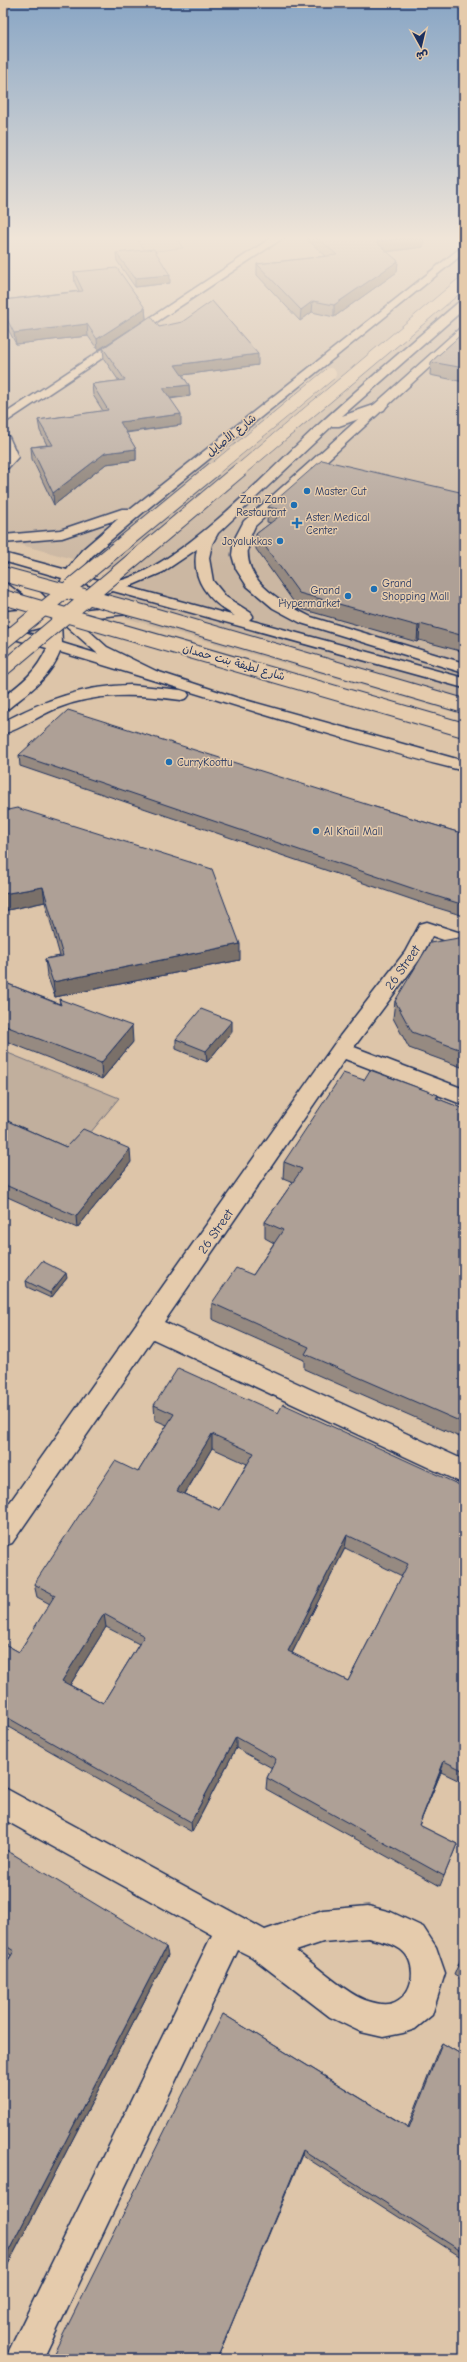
<svg xmlns="http://www.w3.org/2000/svg" width="467" height="2362" font-family="'Comic Neue','Playpen Sans Arabic',sans-serif">
  <rect width="100%" height="100%" fill="#ddc5a9"/>
  <filter id="ink" filterUnits="userSpaceOnUse"><feTurbulence type="fractalNoise" baseFrequency=".025" numOctaves="2"/><feDisplacementMap in="SourceGraphic" scale="8" xChannelSelector="R" yChannelSelector="G"/><feConvolveMatrix kernelMatrix="1 2 1 2 8 2 1 2 1" color-interpolation-filters="sRGB"/></filter>
  <g filter="url(#ink)">
    <path fill="#cbb7a2" d="M 3,236 L 464,236 L 464,715 L 77,604 L 117,571 L 3,540 Z"/>
    <g fill="#c1af9d" stroke="#6e6f7e">
      <path d="M 135,236 L 174,236 L 183,248 L 146,252 Z"/>
      <path d="M 3,1051 L 119,1098 L 72,1155 L 3,1127 Z"/>
    </g>
    <g fill="none" stroke-linecap="round" stroke-linejoin="round">
      <defs>
        <g id="minor">
          <path d="M 274,236 L 286,236 L 3,424 L 3,415 Z"/>
          <path d="M 464,327 L 464,336 L 255,526 C 230,574 274,598 311,617 L 464,663 L 464,673 L 301,623 L 273,608 L 247,586 L 236,569 L 232,555 L 234,540 L 244,521 L 460,328 Z"/>
          <path d="M 3,433 L 9,437 L 18,457 L 8,468 L 3,469 L 3,458 L 5,456 L 3,451 Z"/>
          <path d="M 427,922 L 464,934 L 464,947 L 432,936 L 420,959 L 354,1047 L 464,1089 L 464,1105 L 345,1059 L 164,1322 L 464,1460 L 464,1484 L 153,1339 L 12,1543 L 3,1546 L 3,1512 L 340,1036 L 405,952 L 420,924 Z"/>
          <path d="M 3,1787 L 265,1930 L 323,1910 L 368,1906 L 391,1912 L 423,1927 L 436,1947 L 445,1973 L 432,2015 L 415,2029 L 403,2033 L 383,2037 L 361,2032 L 330,2017 L 252,1957 L 238,1950 L 43,2359 L 5,2359 L 212,1935 L 3,1819 ZM 368,1938 C 378,1941 390,1942 400,1949 C 418,1961 415,1993 395,2002 C 387,2006 377,2004 368,2001 C 349,1996 314,1964 296,1951 L 323,1942 Z"/>
        </g>
        <g id="tertiary">
          <path d="M 464,245 L 464,253 L 146,510 L 92,556 L 79,573 C 88,576 104,584 114,582 C 178,570 268,471 316,427 C 363,384 412,342 460,301 L 464,300 L 464,309 L 342,416 L 380,403 L 384,404 L 386,407 L 384,410 L 339,426 L 332,426 L 218,533 L 212,544 L 209,558 L 213,581 L 226,597 L 251,613 L 253,616 L 249,620 L 464,678 L 464,688 L 113,591 L 83,599 L 78,598 L 76,595 L 78,592 L 97,587 L 75,581 L 73,611 L 123,605 L 144,606 L 146,609 L 139,613 L 76,619 L 107,647 L 156,671 L 238,698 L 464,761 L 464,771 C 328,737 195,692 60,652 C 50,678 29,692 9,708 L 3,710 L 3,697 C 22,683 37,671 47,648 L 3,636 L 3,627 L 8,628 L 44,618 L 37,607 L 3,610 L 3,602 L 30,599 L 3,579 L 3,569 C 24,574 47,596 57,614 L 59,586 L 62,578 L 3,561 L 3,553 L 67,570 L 82,550 L 118,519 L 62,538 L 3,543 L 3,535 L 60,530 L 122,509 L 131,509 ZM 197,549 C 190,579 209,602 235,616 L 128,587 L 163,572 ZM 61,622 L 62,622 L 98,654 L 62,643 ZM 46,626 L 48,639 L 24,632 Z"/>
          <path d="M 131,685 L 181,690 L 187,692 L 189,695 L 187,698 L 181,700 C 137,694 97,692 55,709 C 38,716 21,729 3,734 L 3,722 C 44,700 83,686 131,685 Z"/>
        </g>
      </defs>
      <use href="#minor" stroke="#1b2f5e" stroke-width="3"/>
      <use href="#tertiary" stroke="#1b2f5e" stroke-width="3"/>
      <use href="#minor" fill="#e5cbac" fill-rule="evenodd"/>
      <use href="#tertiary" fill="#e5cbac" fill-rule="evenodd"/>
      <defs>
        <g id="secondary-bridge-far1">
          <path d="M 213,470 L 330,374"/>
          <path d="M 240,470 L 464,282"/>
        </g>
        <g id="secondary-bridge">
          <path d="M 3,642 L 214,469"/>
          <path d="M 3,669 L 241,469"/>
        </g>
        <g id="primary-bridge">
          <path d="M 3,574 L 150,614 L 464,706"/>
          <path d="M 3,597 L 464,730"/>
        </g>
      </defs>
      <use href="#secondary-bridge-far1" stroke="#1b2f5e" stroke-width="13" stroke-linecap="butt"/>
      <use href="#secondary-bridge" stroke="#1b2f5e" stroke-width="16" stroke-linecap="butt"/>
      <use href="#primary-bridge" stroke="#1b2f5e" stroke-width="16" stroke-linecap="butt"/>
      <use href="#secondary-bridge-far1" stroke="#e5cbac" stroke-width="12"/>
      <use href="#secondary-bridge" stroke="#e5cbac" stroke-width="14"/>
      <use href="#primary-bridge" stroke="#e5cbac" stroke-width="14"/>
    </g>
    <g fill="#968a81" stroke="#1b2f5e" fill-rule="evenodd">
      <path d="M 303,236 L 424,236 L 423,247 L 386,252 L 398,261 L 397,272 L 334,317 L 312,312 L 300,321 L 257,275 L 257,264 L 326,256 Z"/>
      <path d="M 116,253 L 170,283 L 135,287 L 117,261 Z"/>
      <path d="M 74,272 L 145,308 L 146,319 L 98,350 L 88,336 L 16,344 L 3,320 L 3,300 L 79,291 L 75,283 Z"/>
      <path d="M 159,327 L 258,365 L 182,375 L 189,385 L 190,396 L 170,399 L 181,425 L 126,433 L 136,449 L 136,460 L 106,464 L 54,505 L 32,459 L 31,447 L 47,445 L 40,431 L 38,420 L 103,411 L 93,395 L 92,384 L 119,381 L 104,359 L 103,348 Z"/>
      <path d="M 464,332 L 464,382 L 430,375 L 431,362 Z"/>
      <path d="M 464,493 L 464,652 L 419,640 L 417,642 L 298,608 L 256,549 L 256,534 L 271,523 L 267,522 L 268,507 Z"/>
      <path d="M 19,755 L 375,807 L 464,834 L 464,916 L 428,905 L 20,766 Z"/>
      <path d="M 3,811 L 240,960 L 55,997 L 47,975 L 45,959 L 60,956 L 45,902 L 3,911 Z"/>
      <path d="M 464,937 L 464,1068 L 409,1048 L 393,1018 L 395,1001 Z"/>
      <path d="M 3,982 L 60,1004 L 59,999 L 133,1042 L 102,1079 L 3,1040 Z"/>
      <path d="M 232,1032 L 207,1062 L 176,1049 L 176,1039 Z"/>
      <path d="M 364,1080 L 438,1095 L 438,1099 L 464,1109 L 464,1439 L 304,1369 L 304,1360 L 212,1319 L 212,1303 L 253,1275 L 274,1243 L 265,1238 L 265,1222 L 293,1182 L 283,1178 L 284,1162 Z"/>
      <path d="M 3,1119 L 66,1147 L 131,1162 L 77,1228 L 3,1195 Z"/>
      <path d="M 67,1278 L 51,1298 L 27,1287 L 26,1281 Z"/>
      <path d="M 154,1405 L 278,1413 L 464,1487 L 464,1783 L 441,1772 L 419,1825 L 457,1844 L 440,1886 L 266,1789 L 267,1778 L 272,1768 L 236,1748 L 192,1832 L 3,1724 L 3,1643 L 19,1652 L 50,1604 L 37,1597 L 34,1584 L 138,1472 L 167,1425 L 155,1420 ZM 212,1448 L 247,1464 L 220,1510 L 185,1494 ZM 345,1548 L 402,1576 L 348,1681 L 292,1653 ZM 106,1627 L 139,1644 L 103,1703 L 70,1685 Z"/>
      <path d="M 3,1848 L 168,1955 L 3,2274 L 3,1969 L 11,1955 L 3,1950 Z"/>
      <path d="M 464,1951 L 464,1981 L 454,1975 Z"/>
      <path d="M 223,2014 L 408,2127 L 438,2050 L 442,2043 L 464,2056 L 464,2259 L 302,2155 Z"/>
    </g>
    <g fill="#7a7069" stroke="#1b2f5e">
      <path d="M 422,236 L 424,236 L 423,247 L 375,253 L 376,242 Z"/>
      <path d="M 398,261 L 397,272 L 334,317 L 334,305 Z"/>
      <path d="M 170,275 L 170,283 L 135,287 L 135,278 Z"/>
      <path d="M 313,301 L 312,312 L 300,321 L 301,310 Z"/>
      <path d="M 145,308 L 146,319 L 98,350 L 97,339 Z"/>
      <path d="M 87,324 L 88,336 L 16,344 L 14,333 Z"/>
      <path d="M 258,354 L 258,365 L 175,376 L 175,365 Z"/>
      <path d="M 189,385 L 190,396 L 163,399 L 163,388 Z"/>
      <path d="M 181,414 L 181,425 L 121,433 L 120,422 Z"/>
      <path d="M 136,449 L 136,460 L 106,464 L 54,505 L 53,493 L 105,453 Z"/>
      <path d="M 420,624 L 419,640 L 417,642 L 418,626 Z"/>
      <path d="M 43,887 L 45,902 L 3,911 L 3,894 Z"/>
      <path d="M 240,944 L 240,960 L 55,997 L 53,982 Z"/>
      <path d="M 232,1021 L 232,1032 L 207,1062 L 206,1051 Z"/>
      <path d="M 132,1026 L 133,1042 L 102,1079 L 101,1063 Z"/>
      <path d="M 130,1149 L 131,1162 L 77,1228 L 76,1216 Z"/>
      <path d="M 66,1273 L 67,1278 L 51,1298 L 50,1293 Z"/>
      <path d="M 212,1434 L 212,1448 L 178,1505 L 177,1491 Z"/>
      <path d="M 347,1535 L 345,1548 L 287,1663 L 288,1651 Z"/>
      <path d="M 104,1614 L 106,1627 L 65,1693 L 62,1681 Z"/>
      <path d="M 236,1737 L 236,1748 L 192,1832 L 191,1822 Z"/>
      <path d="M 444,1761 L 441,1772 L 415,1835 L 419,1825 Z"/>
      <path d="M 166,1947 L 168,1955 L 3,2274 L 3,2262 Z"/>
      <path d="M 303,2150 L 302,2155 L 217,2359 Z"/>
    </g>
    <g fill="#aea096" stroke="#1b2f5e" fill-rule="evenodd">
      <path d="M 316,236 L 422,236 L 376,242 L 398,261 L 334,305 L 313,301 L 301,310 L 257,264 L 337,255 Z"/>
      <path d="M 154,249 L 170,275 L 135,278 L 116,253 Z"/>
      <path d="M 117,268 L 145,308 L 97,339 L 87,324 L 14,333 L 3,311 L 3,300 L 83,291 L 74,272 Z"/>
      <path d="M 212,301 L 258,354 L 175,365 L 189,385 L 163,388 L 181,414 L 120,422 L 136,449 L 105,453 L 53,493 L 31,447 L 53,445 L 38,420 L 108,410 L 92,384 L 125,380 L 103,348 L 151,316 L 159,327 L 182,322 Z"/>
      <path d="M 464,332 L 464,368 L 431,362 Z"/>
      <path d="M 322,460 L 464,493 L 464,636 L 420,624 L 418,626 L 299,593 L 256,534 L 286,511 L 268,507 Z"/>
      <path d="M 68,710 L 375,807 L 464,834 L 464,905 L 429,894 L 19,755 Z"/>
      <path d="M 17,808 L 212,869 L 240,944 L 53,982 L 45,959 L 63,956 L 43,887 L 3,894 L 3,811 Z"/>
      <path d="M 464,937 L 464,1051 L 412,1032 L 395,1001 L 430,943 Z"/>
      <path d="M 3,982 L 61,1005 L 59,999 L 132,1026 L 101,1063 L 3,1025 Z"/>
      <path d="M 201,1009 L 232,1021 L 206,1051 L 176,1039 Z"/>
      <path d="M 370,1070 L 438,1095 L 436,1098 L 464,1109 L 464,1313 L 462,1317 L 464,1318 L 464,1423 L 305,1354 L 309,1347 L 212,1303 L 236,1268 L 253,1275 L 283,1230 L 265,1222 L 302,1169 L 284,1162 L 343,1073 L 364,1080 Z"/>
      <path d="M 3,1119 L 66,1147 L 83,1129 L 130,1149 L 76,1216 L 3,1184 Z"/>
      <path d="M 42,1261 L 66,1273 L 50,1293 L 26,1281 Z"/>
      <path d="M 178,1368 L 278,1413 L 283,1404 L 464,1487 L 464,1771 L 444,1761 L 419,1825 L 457,1844 L 444,1876 L 267,1778 L 276,1759 L 236,1737 L 191,1822 L 3,1715 L 3,1643 L 19,1652 L 55,1595 L 34,1584 L 115,1461 L 138,1472 L 174,1414 L 154,1405 ZM 212,1434 L 254,1453 L 220,1510 L 177,1491 ZM 347,1535 L 408,1564 L 348,1681 L 288,1651 ZM 104,1614 L 144,1636 L 103,1703 L 62,1681 Z"/>
      <path d="M 3,1848 L 166,1947 L 3,2262 L 3,1969 L 14,1951 L 3,1944 Z"/>
      <path d="M 464,1954 L 464,1970 L 459,1967 Z"/>
      <path d="M 223,2014 L 409,2128 L 442,2043 L 464,2056 L 464,2253 L 303,2150 L 217,2359 L 51,2359 Z"/>
    </g>
  </g>
  <linearGradient id="sky" x2="0" y2="1"><stop stop-color="#89a6c5"/><stop offset="0.42" stop-color="#f0e5d8"/><stop offset="1" stop-color="#f0e5d8" stop-opacity="0"/></linearGradient>
  <rect width="467" height="567" fill="url(#sky)"/>
  <g fill="#1f6fb2" stroke="#e5cbac" stroke-width="1.5">
    <circle cx="307" cy="491" r="4"/>
    <circle cx="294" cy="505" r="4"/>
    <path d="M295 517h4v4h4v4h-4v4h-4v-4h-4v-4h4z"/>
    <circle cx="280" cy="541" r="4"/>
    <circle cx="374" cy="589" r="4"/>
    <circle cx="348" cy="596" r="4"/>
    <circle cx="169" cy="762" r="4"/>
    <circle cx="316" cy="831" r="4"/>
  </g>
  <g text-anchor="middle" stroke-width="3" stroke-linejoin="round" paint-order="stroke">
    <g font-size="11" fill="#1b2f5e" stroke="#e5cbac">
      <text transform="translate(231 435) rotate(-39)" y="4">شارع الأصايل</text>
      <text transform="translate(234 662) rotate(16)" y="4">شارع لطيفة بنت حمدان</text>
    </g>
    <g font-size="11" fill="#1b2f5e" stroke="#e5cbac" text-anchor="start">
      <text x="315" y="495">Master Cut</text>
      <text x="286" y="503" text-anchor="end">Zam Zam<tspan x="286" dy="13">Restaurant</tspan></text>
      <text x="306" y="521">Aster Medical<tspan x="306" dy="13">Center</tspan></text>
      <text x="272" y="545" text-anchor="end">Joyalukkas</text>
      <text x="382" y="587">Grand<tspan x="382" dy="13">Shopping Mall</tspan></text>
      <text x="340" y="594" text-anchor="end">Grand<tspan x="340" dy="13">Hypermarket</tspan></text>
      <text x="177" y="766">CurryKoottu</text>
      <text x="324" y="835">Al Khail Mall</text>
    </g>
    <g font-size="13" fill="#1b2f5e" stroke="#e5cbac">
      <text transform="translate(402 967) rotate(-55)" y="5">26 Street</text>
      <text transform="translate(215 1231) rotate(-55)" y="5">26 Street</text>
    </g>
  </g>
  <rect width="467" height="2362" fill="none" stroke="#e5cbac" stroke-width="16"/>
  <rect x="8" y="8" width="451" height="2346" fill="none" stroke="#1b2f5e" stroke-width="1.5" filter="url(#ink)"/>
  <g transform="translate(421 46) rotate(172)" stroke="#e5cbac" stroke-width="3" paint-order="stroke">
  <path d="M0-3L7 15L0 10L-7 15Z" fill="#1b2f5e"/>
  <text y="-6" font-size="11" font-weight="bold" text-anchor="middle" fill="#1b2f5e">ش</text>
  </g>
</svg>
